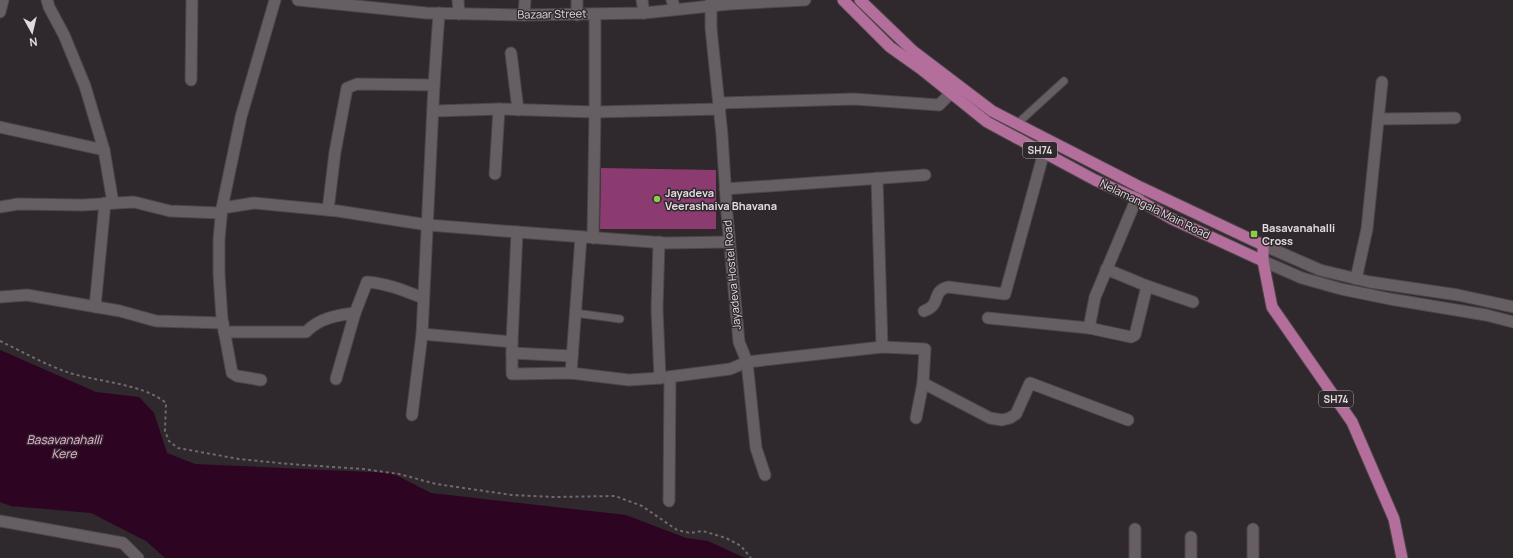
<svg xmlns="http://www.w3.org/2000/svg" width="1513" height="558" font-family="Manrope,sans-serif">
  <rect width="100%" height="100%" fill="#2f282c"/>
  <path fill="#2d0421" d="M 0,350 L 96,392 L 139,397 L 154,413 L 167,453 L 195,464 L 392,473 L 431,493 L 626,515 L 686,538 L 708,541 L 745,558 L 165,558 L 146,541 L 91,513 L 11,506 L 0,502 Z"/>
  <path fill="#8b3b70" d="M 601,168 L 716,170 L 716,229 L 600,229 Z"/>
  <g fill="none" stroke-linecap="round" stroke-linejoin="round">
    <defs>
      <g id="service">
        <path d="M 1017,124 L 1064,81"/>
        <path d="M 575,313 L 620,319"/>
      </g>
      <g id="minor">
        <path d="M 47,0 L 49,7 L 64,35 L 85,86 L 104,150 L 113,203"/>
        <path d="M 458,0 L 459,14"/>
        <path d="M 577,0 L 577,15"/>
        <path d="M 642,0 L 644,13"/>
        <path d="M 672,0 L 675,9"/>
        <path d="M 711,0 L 711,28 L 722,135 L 727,214 L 739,342 L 747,362 L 756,448 L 765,475"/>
        <path d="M 0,12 L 3,0"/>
        <path d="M 524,15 L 525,0"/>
        <path d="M 511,53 L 518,110"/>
        <path d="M 191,80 L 192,0"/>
        <path d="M 434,85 L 439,13"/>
        <path d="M 719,103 L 854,99 L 939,105 L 951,93"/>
        <path d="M 434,111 L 499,109 L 595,112 L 720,109"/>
        <path d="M 1379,119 L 1455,118"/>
        <path d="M 0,127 L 104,150"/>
        <path d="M 495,174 L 499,109"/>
        <path d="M 877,178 L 882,347"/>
        <path d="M 725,189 L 925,175"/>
        <path d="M 0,207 L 18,204 L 83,205 L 134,202 L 170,211 L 221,213"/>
        <path d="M 222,208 L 254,203 L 338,211 L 428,225 L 517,232 L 666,243 L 729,242"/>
        <path d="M 328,210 L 335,152 L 347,88 L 357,84 L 434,85 L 422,334 L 412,415"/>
        <path d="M 517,232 L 512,342 L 512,374 L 571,373 L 629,380 L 660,378 L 730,369 L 747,362 L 882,347 L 925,349 L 923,383 L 916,418"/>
        <path d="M 593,238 L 595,112 L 595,14"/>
        <path d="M 659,242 L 657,309 L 660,378"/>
        <path d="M 1356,279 L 1367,229 L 1382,82"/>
        <path d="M 1147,286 L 1193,302"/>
        <path d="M 0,297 L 27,295 L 120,311 L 156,321 L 223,323"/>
        <path d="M 95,307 L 105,203"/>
        <path d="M 924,311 C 943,304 930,292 948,287 L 1005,294 L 1044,152 L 1049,141"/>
        <path d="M 988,318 L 1089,328 L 1131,337 L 1135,335 L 1147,286 L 1106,269"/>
        <path d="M 1089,328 L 1095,297 L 1141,188"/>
        <path d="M 224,332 L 306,332 C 319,318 338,315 355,313 L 367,282 C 386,283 405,291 423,298"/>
        <path d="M 422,334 L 512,342"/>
        <path d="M 512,353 L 572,356"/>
        <path d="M 571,373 L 581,237"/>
        <path d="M 336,379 L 355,313"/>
        <path d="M 261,380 L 237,376 L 232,373 L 222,319 L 219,274 L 219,239 L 222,208 L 241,117 L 275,0"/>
        <path d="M 923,383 L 990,418 L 1002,420 L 1010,418 L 1016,414 L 1030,383 L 1128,420"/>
        <path d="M 669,501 L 670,377"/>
        <path d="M 0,521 L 123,543 L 138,558"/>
        <path d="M 1253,529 L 1253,558"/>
        <path d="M 1135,558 L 1135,529"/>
        <path d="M 1191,558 L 1191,537"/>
      </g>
      <path id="tertiary" d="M 298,0 L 426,13 L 524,15 L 644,13 L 730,4 L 805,0"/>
      <g id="secondary">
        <path d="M 1263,245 L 1320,270 L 1370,282 L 1458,295 L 1513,307"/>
        <path d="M 1263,261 L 1302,278 L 1341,289 L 1390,299 L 1486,315 L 1513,322"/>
      </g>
      <g id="primary">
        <path d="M 843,0 L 890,47 L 921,69 L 987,122 L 1095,180 L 1137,199 L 1172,219 L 1263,261"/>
        <path d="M 860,0 L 913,51 L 992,111 L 1138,186 L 1263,245 L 1263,261 L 1272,307 L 1352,422 L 1394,519 L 1402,558"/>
      </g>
    </defs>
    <use href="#service" stroke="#4b4649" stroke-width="9"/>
    <use href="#minor" stroke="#4b4649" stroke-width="13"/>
    <use href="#tertiary" stroke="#4b4649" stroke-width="13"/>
    <use href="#secondary" stroke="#4b4649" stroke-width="13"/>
    <use href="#primary" stroke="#4b4649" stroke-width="13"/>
    <path stroke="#70696d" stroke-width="2" stroke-dasharray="3 3" stroke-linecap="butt" d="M 0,341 C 21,351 46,365 67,372 C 96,382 142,383 166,403 L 165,431 L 169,441 L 178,448 L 239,459 L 289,464 L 363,469 L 399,474 L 436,484 L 512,495 L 554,497 L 615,496 L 642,506 L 677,530 L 690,533 L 703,531 L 726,538 L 741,546 L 751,558"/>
    <use href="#service" stroke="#665e62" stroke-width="7"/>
    <use href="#minor" stroke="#665e62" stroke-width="11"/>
    <use href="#tertiary" stroke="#665e62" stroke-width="11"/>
    <use href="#secondary" stroke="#665e62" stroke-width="11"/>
    <use href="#primary" stroke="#b46e9b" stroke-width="11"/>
  </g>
  <g fill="#8ace47" stroke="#2f282c" stroke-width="1.5">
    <circle cx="657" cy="199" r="4"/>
    <rect x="1250" y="230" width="8" height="8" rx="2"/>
  </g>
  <g text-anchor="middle" stroke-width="3" stroke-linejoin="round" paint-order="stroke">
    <g fill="#2f282c" stroke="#aba5a9" stroke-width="1">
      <rect x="1023" y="142" width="34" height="16" rx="3"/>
      <rect x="1319" y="391" width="34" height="16" rx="3"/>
    </g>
    <g font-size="10" font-weight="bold" fill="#e0dbde">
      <text x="1040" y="154">SH74</text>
      <text x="1336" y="403">SH74</text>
    </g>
    <g font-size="11" fill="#e0dbde" stroke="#2f282c">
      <text transform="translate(552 14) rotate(-1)" y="4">Bazaar Street</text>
      <text transform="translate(1155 209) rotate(26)" y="4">Nelamangala Main Road</text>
      <text transform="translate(732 275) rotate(-95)" y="4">Jayadeva Hostel Road</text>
    </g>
    <g font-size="11" font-weight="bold" fill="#e0dbde" stroke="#2f282c" text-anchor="start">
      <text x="665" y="197">Jayadeva<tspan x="665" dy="13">Veerashaiva Bhavana</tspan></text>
      <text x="1262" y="232">Basavanahalli<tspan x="1262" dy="13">Cross</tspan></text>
    </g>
    <g font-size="12" font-style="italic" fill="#f5b1da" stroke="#2f282c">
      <text x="64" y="444">Basavanahalli<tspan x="64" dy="14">Kere</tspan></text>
    </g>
  </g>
  <g transform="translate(32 32) rotate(172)" stroke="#2f282c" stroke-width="3" paint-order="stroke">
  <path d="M0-3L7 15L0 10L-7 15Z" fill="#e0dbde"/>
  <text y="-6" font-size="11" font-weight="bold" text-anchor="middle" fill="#e0dbde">N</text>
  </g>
</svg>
